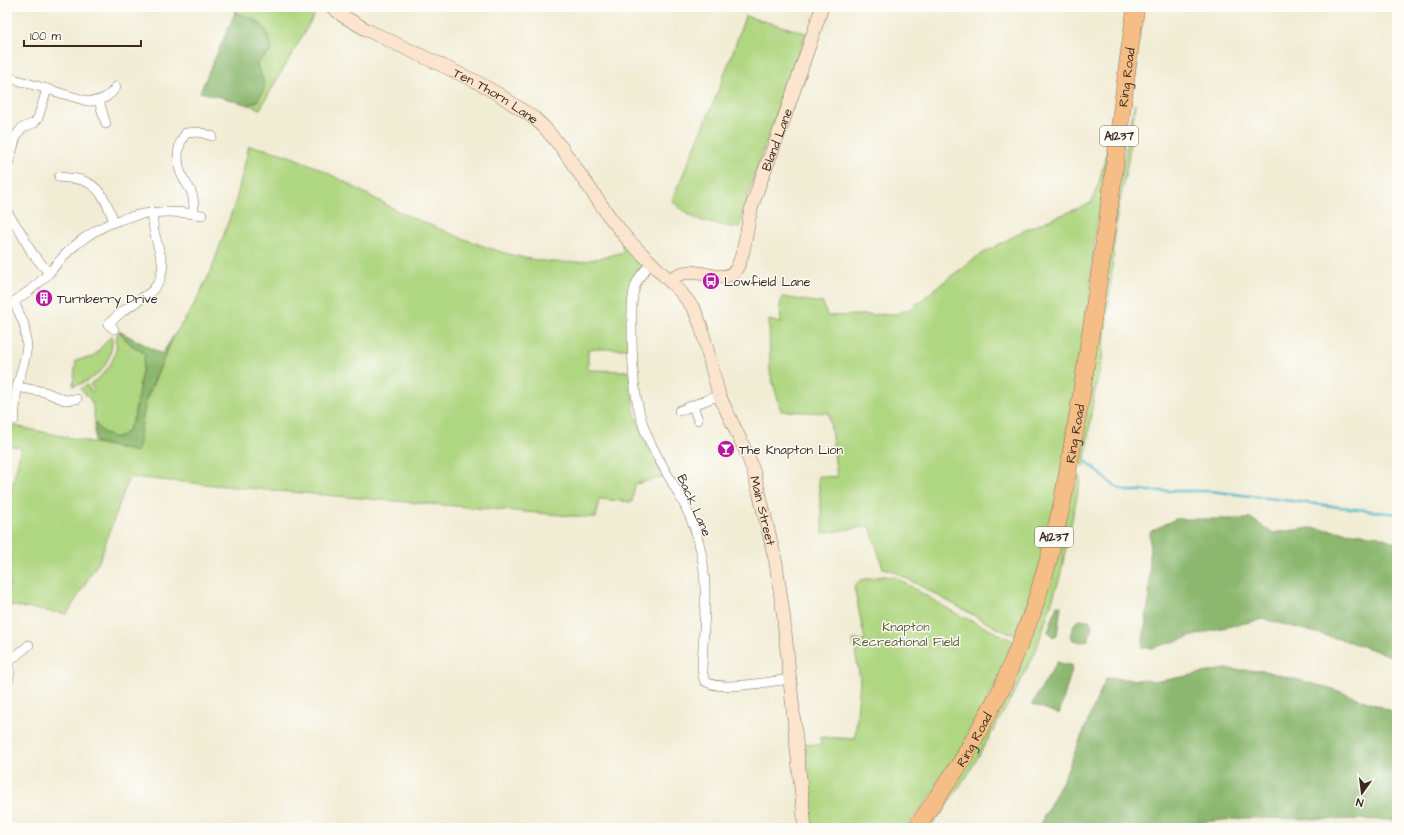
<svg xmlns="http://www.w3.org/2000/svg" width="1404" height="835" font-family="'Architects Daughter',sans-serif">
  <rect width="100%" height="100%" fill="#fdfcf7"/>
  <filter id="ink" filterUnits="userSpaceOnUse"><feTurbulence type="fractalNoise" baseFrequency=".025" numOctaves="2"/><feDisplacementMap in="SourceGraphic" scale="8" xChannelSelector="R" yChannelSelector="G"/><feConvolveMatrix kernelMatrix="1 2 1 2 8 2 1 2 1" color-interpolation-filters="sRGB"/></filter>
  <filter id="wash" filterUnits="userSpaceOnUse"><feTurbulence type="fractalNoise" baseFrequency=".012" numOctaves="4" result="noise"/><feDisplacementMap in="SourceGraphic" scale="16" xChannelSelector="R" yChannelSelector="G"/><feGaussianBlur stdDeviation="0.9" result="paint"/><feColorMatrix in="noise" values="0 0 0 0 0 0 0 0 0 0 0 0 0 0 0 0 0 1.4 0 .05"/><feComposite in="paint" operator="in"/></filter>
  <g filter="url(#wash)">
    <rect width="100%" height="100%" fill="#f1ecd4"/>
    <g fill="#afd680" stroke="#75804f">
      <path d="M 237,7 L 319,7 L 260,109 L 249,105 L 258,101 L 260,73 L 257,65 L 262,58 L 272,51 C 268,25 259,20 235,13 Z"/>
      <path d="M 745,16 L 806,33 L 753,179 L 739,228 C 710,223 692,223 672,200 C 698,139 725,79 745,16 Z"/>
      <path d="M 1135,104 L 1128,161 L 1116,221 L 1111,282 L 1102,360 L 1094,395 L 1084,466 L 1076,461 L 1118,191 L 1130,124 Z"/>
      <path d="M 249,146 C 296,153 332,175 372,197 C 383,202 393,209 404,214 C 419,221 434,226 449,233 C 489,249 532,265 576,262 C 591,261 608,256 623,252 L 622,242 L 643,262 L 644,265 C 636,293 626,320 628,349 L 588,349 L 588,370 L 627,371 L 629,373 L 635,414 L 647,446 L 664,477 L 635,484 L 632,502 L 599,499 L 596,518 L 289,492 L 129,477 L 100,559 L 67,614 L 7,605 L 7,593 L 11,579 L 8,572 L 12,558 L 7,556 L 7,509 L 21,448 L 7,445 L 7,435 L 10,425 L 137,452 L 146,400 L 173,337 L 191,310 L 211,271 L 236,200 Z"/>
      <path d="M 1108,147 L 1111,163 L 1096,225 L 1088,311 L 1061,479 L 1045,549 L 1017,635 L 1008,633 L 997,628 L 893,571 L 883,568 L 870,526 L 823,533 L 818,476 L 837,477 L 829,413 L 781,411 L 770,372 L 769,320 L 781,323 L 780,306 L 782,297 L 823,303 L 827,316 L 896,314 L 912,308 L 941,284 L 978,256 L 1027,229 L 1091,203 L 1099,183 Z"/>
      <path d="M 119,331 L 131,345 L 145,354 L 134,418 C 131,424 128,432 122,436 C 114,441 99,432 96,424 C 94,421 94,416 94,412 C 92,400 89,397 80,389 L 87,385 L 92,392 L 94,390 L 90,384 C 103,376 113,365 116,349 C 117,343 115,337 119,331 Z"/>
      <path d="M 112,335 C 114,361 98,381 73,386 L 76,360 L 93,357 Z"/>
      <path d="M 1076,474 L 1081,477 L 1060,577 L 1035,653 L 1015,692 L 967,776 L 930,828 L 921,828 L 985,731 L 1072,475 Z"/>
      <path d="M 884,576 L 895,577 L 955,613 L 1014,641 C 994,689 972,737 942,780 C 931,796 917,812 905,828 L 812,828 L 808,809 L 800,743 L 820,745 L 821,737 L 855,739 L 860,679 L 853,640 L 865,640 L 854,587 L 860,580 Z"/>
    </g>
    <g fill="#8bb76e" stroke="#637046">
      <path d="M 235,13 C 260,19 268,25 272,51 L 262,58 L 257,65 C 259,71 263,78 264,83 C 265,94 258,101 249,105 L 228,99 L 200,92 Z"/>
      <path d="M 119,331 L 162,354 L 173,337 L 146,400 L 137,452 L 95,442 L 95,423 C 99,430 113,441 121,436 C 128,433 131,424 134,418 L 145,354 L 131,345 Z"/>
      <path d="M 1175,519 L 1252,519 L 1272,533 L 1310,528 L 1379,536 L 1397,543 L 1397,658 L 1350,642 L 1264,619 L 1217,629 L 1152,648 L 1142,648 L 1149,599 L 1150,532 Z"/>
      <path d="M 1057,605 L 1061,606 L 1057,635 L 1053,637 L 1048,632 Z"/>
      <path d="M 1080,619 L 1089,620 L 1092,626 L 1088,640 L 1082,642 L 1073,640 L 1070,635 L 1075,623 Z"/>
      <path d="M 1057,662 L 1073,666 L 1059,714 L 1032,704 Z"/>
      <path d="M 1225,669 L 1264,671 L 1333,689 L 1397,713 L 1397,820 L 1245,818 L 1173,825 L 1159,828 L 1038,828 L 1063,780 L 1106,678 L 1160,681 Z"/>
    </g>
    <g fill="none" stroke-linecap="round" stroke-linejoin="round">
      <path stroke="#4ab6c6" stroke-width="2.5" d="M 1086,461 C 1097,470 1114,489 1127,491 L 1210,491 L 1397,514"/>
    </g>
  </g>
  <g filter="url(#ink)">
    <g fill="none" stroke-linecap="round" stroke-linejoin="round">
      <defs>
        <g id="street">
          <path d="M 7,77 L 87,101 C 100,102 108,98 116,87"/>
          <path d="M 99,101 L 106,124"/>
          <path d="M 9,161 L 17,134 L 22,128 L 34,123 L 38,118 L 47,89"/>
          <path d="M 59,177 C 66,178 74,178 81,180 C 101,185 108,205 114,222"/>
          <path d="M 7,212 L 20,231 L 32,253 L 49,273"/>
          <path d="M 194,214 C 194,208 194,203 193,198 C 192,190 187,185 183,178 C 176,164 176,145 186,133 L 198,132 L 212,136"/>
          <path d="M 651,263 C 644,271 636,280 634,291 C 631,302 632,315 632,327 C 632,364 633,406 649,440 C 665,474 690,506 699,543 C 710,584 703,628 702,669 L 704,680 C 716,693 772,681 790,679"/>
          <path d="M 7,306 C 22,297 36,286 48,274 C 56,265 64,255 73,247 C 110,215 155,207 202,215"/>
          <path d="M 114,329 L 108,324 L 123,311 L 151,292 L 159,282 L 161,276 L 163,265 L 154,231 L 152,212"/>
          <path d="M 17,387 L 45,392 L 65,400 L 77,399"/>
          <path d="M 693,406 L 698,420"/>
          <path d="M 679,411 L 719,395"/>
          <path d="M 14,420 L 17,387 L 25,358 L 27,346 L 24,324 L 14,302"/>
          <path d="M 7,662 C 11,670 10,676 7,684"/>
          <path d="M 7,663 L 29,645"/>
        </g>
        <g id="secondary">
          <path id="s1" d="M 332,7 L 343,16 L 367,30 L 475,81 L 498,94 L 534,118 L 544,127 L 561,147 L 609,216 L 628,240 L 680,291 L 694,309 L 701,326 L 719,395 L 748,456 L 754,473 L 759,492 L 776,563 L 783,612 L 805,828"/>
          <path id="s2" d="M 670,280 C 673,278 676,275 680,274 C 697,267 719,283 733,273 C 744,264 747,225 751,210 C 758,185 769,160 778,136 C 793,93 808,50 822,7"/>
        </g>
        <g id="highway">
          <path id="s3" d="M 916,828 L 962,761 L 1002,688 L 1033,611 L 1049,558 L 1062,504 L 1081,397 L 1108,217 L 1129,54 L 1136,7"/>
        </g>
      </defs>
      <use href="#street" stroke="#7b6e5e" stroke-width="10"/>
      <use href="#secondary" stroke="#7b6e5e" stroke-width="14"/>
      <use href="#highway" stroke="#7b6e5e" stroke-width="18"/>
      <use href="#street" stroke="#fff" stroke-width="9"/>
      <use href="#secondary" stroke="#fbe5cf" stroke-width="13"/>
      <use href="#highway" stroke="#f6be87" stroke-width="17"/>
    </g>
  </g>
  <defs>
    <symbol id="bus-disc" viewBox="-11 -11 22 22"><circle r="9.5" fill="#b5179e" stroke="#fdfcf7"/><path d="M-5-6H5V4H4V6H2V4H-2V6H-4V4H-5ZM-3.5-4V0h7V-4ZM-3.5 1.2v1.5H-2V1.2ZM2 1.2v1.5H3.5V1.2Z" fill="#fff"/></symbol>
    <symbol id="building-disc" viewBox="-11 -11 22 22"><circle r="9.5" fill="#b5179e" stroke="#fdfcf7"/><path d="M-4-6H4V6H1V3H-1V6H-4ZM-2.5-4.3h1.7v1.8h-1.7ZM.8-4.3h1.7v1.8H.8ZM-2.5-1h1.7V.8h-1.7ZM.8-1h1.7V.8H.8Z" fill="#fff"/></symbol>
    <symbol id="bar-disc" viewBox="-11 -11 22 22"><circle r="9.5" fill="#b5179e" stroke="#fdfcf7"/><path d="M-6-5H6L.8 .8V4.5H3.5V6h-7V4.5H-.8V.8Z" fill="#fff"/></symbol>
  </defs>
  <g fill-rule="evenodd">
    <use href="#bus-disc" x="701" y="271" width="20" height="20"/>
    <use href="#building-disc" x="34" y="288" width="20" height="20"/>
    <use href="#bar-disc" x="716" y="439" width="20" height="20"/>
  </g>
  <g text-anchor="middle" stroke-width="3" stroke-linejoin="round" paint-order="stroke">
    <g fill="#fdfcf7" stroke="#75695f" stroke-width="1">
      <rect x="1100" y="126" width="38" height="20" rx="3"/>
      <rect x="1035" y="527" width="38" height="20" rx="3"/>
    </g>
    <g font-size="12" font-weight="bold" fill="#3b2a1e">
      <text x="1119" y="140">A1237</text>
      <text x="1054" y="541">A1237</text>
    </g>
    <g font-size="13" fill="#3b2a1e" stroke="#fdfcf7">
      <text dy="5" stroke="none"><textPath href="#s3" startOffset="790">Ring Road</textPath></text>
      <text dy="5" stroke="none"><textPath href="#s1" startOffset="187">Ten Thorn Lane</textPath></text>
      <text dy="5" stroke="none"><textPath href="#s2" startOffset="207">Bland Lane</textPath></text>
      <text dy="5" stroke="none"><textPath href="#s3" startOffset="430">Ring Road</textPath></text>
      <text transform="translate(695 505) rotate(66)" y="5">Back Lane</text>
      <text dy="5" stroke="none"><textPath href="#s1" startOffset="695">Main Street</textPath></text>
      <text dy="5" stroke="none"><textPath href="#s3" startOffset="106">Ring Road</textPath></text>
    </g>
    <g font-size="13" fill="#3b2a1e" stroke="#fdfcf7" text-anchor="start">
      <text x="724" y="286">Lowfield Lane</text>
      <text x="57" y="303">Turnberry Drive</text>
      <text x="739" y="454">The Knapton Lion</text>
    </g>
    <g font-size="13" fill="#5e5e3b" stroke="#fdfcf7">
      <text x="906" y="631">Knapton<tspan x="906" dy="15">Recreational Field</tspan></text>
    </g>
  </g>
  <rect width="1404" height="835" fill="none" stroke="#fdfcf7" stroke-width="24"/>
  <g transform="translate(1362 793) rotate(194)" stroke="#fdfcf7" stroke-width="3" paint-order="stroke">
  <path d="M0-3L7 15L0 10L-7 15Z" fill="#3b2a1e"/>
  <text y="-6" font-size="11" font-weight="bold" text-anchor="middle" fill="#3b2a1e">N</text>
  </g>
  <path d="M24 40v6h117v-6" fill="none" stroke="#3b2a1e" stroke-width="2"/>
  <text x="30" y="40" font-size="12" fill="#3b2a1e" stroke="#fdfcf7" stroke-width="3" paint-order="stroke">100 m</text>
</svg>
